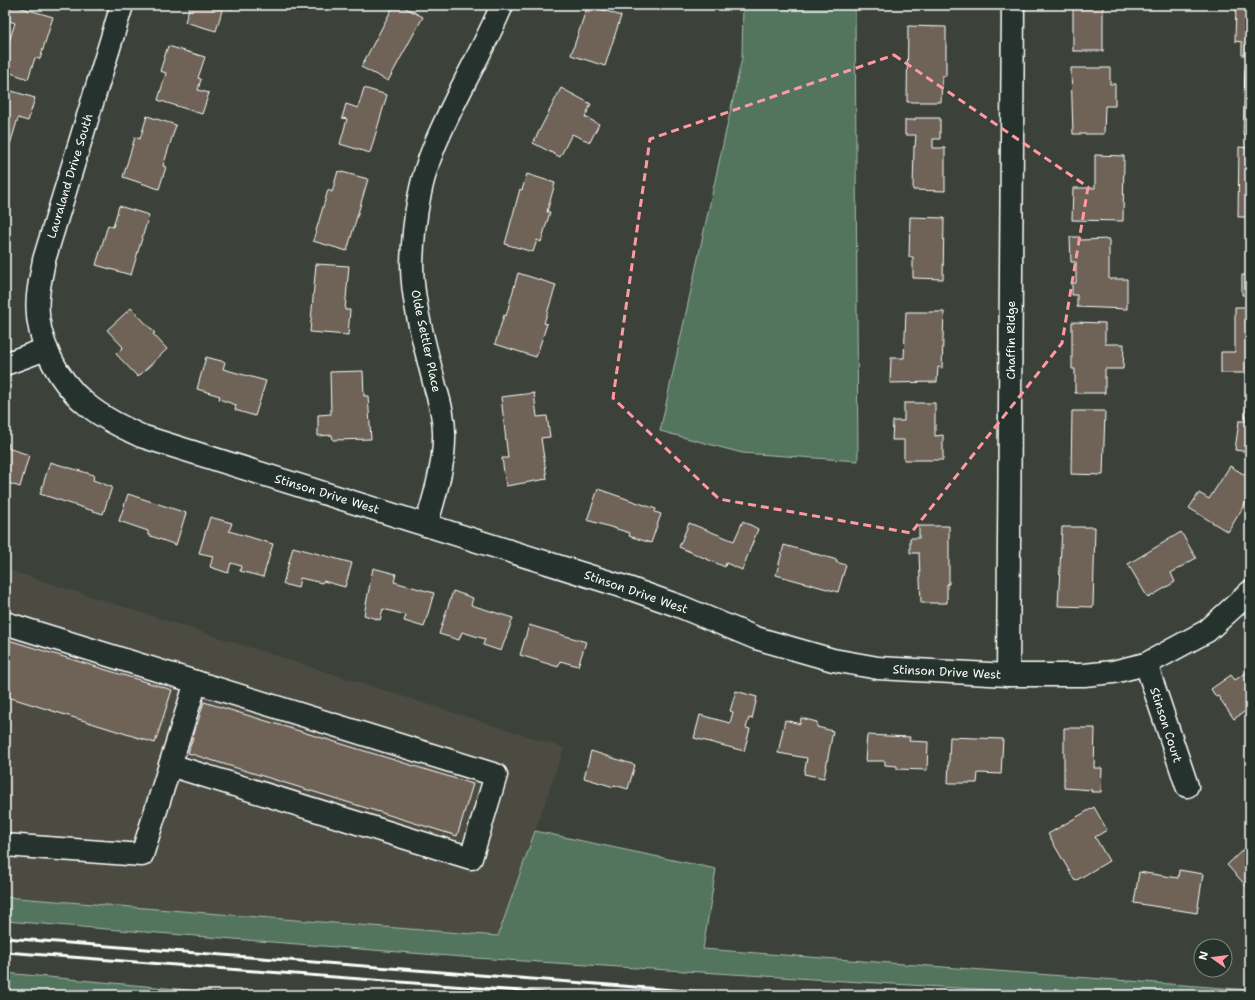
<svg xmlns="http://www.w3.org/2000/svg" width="1255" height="1000" font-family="'Shantell Sans',sans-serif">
  <rect width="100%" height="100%" fill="#3c423a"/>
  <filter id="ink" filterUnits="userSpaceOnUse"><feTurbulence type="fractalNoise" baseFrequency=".025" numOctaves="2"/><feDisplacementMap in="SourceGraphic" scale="8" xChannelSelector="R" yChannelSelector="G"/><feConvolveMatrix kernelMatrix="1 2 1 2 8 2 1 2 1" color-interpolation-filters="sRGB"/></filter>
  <g filter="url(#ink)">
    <path fill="#4b4c43" d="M 5,569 L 564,748 L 498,936 L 5,897 Z"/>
    <g fill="#53745d" stroke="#a9baae">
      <path d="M 743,5 L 855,5 L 858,461 L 742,453 L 660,431 L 742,58 Z"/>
      <path d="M 535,831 L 716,869 L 703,949 L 1250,990 L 1250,995 L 1070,995 L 475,958 L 5,921 L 5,897 L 498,936 Z"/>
      <path d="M 5,973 L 242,995 L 5,995 Z"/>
    </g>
    <g fill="#6e6457" stroke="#fff">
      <path d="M 12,5 L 53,17 L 40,59 L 35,58 L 28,79 L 5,71 L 5,54 L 15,23 L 7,20 Z"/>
      <path d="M 190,5 L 233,5 L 232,9 L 223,7 L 216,31 L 185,22 Z"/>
      <path d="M 394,5 L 400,5 L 423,17 L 388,81 L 361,67 Z"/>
      <rect x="1073" y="5" width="30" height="46"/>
      <path d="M 1236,5 L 1250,5 L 1250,55 L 1242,55 L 1242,42 L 1235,41 Z"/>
      <path d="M 592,6 L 621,16 L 605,66 L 571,55 L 586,10 L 590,12 Z"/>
      <path d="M 908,26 L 946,27 L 946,76 L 942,76 L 941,102 L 907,102 Z"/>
      <path d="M 168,46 L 205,57 L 198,78 L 201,79 L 198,90 L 209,93 L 202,114 L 158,100 L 166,73 L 160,71 Z"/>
      <path d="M 1071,68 L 1110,68 L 1110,84 L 1115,84 L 1115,106 L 1105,106 L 1104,134 L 1073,134 Z"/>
      <path d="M 1245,69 L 1250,69 L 1250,135 L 1243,134 Z"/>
      <path d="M 364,88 L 387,95 L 370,153 L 340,144 L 347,119 L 342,118 L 346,104 L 358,108 Z"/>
      <path d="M 561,88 L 591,104 L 585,117 L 599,124 L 590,142 L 572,134 L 560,157 L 533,143 Z"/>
      <path d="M 5,89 L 35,98 L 28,121 L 18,118 L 5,161 Z"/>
      <path d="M 147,116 L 176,125 L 163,166 L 166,167 L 159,189 L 123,177 L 135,137 L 140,139 Z"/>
      <path d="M 915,118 L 940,118 L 940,139 L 933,139 L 933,148 L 945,148 L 945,191 L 913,190 L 914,146 L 915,147 L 916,135 L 905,135 L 905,120 L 915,120 Z"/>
      <path d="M 1239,147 L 1250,148 L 1250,217 L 1238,217 Z"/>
      <path d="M 1095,155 L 1124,156 L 1123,221 L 1072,220 L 1073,188 L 1095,188 Z"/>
      <path d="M 338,171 L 368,179 L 347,251 L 313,241 L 328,190 L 332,192 Z"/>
      <path d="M 527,174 L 555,183 L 547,212 L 550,212 L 541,242 L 537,240 L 533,252 L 505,244 L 520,189 L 522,190 Z"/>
      <path d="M 5,178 L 10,179 L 5,197 Z"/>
      <path d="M 119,206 L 149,215 L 131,275 L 96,265 L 108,225 L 113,227 Z"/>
      <path d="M 910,217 L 944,218 L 943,279 L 913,278 L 913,257 L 909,257 Z"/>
      <path d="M 1247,229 L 1250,229 L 1250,295 L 1242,295 L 1242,275 L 1248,275 Z"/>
      <path d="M 1070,237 L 1080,237 L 1080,240 L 1109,239 L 1109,279 L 1127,279 L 1127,309 L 1077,307 L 1077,295 L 1072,295 L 1072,283 L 1076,283 L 1076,262 L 1071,262 Z"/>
      <path d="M 316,264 L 349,266 L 345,310 L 350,310 L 348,335 L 310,332 Z"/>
      <path d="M 518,273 L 556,285 L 544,323 L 547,324 L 536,357 L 495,344 L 504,315 L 506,316 Z"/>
      <path d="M 1235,307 L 1250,307 L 1250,373 L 1221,373 L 1221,352 L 1235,352 Z"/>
      <path d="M 131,308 L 155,333 L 153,334 L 167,349 L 138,377 L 116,354 L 123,347 L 107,330 Z"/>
      <path d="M 906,312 L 944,312 L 942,368 L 938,367 L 937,382 L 890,383 L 891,358 L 904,358 Z"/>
      <path d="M 1072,322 L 1105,323 L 1105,344 L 1124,344 L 1123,369 L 1105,369 L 1105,393 L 1075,393 L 1075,369 L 1072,369 Z"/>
      <path d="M 206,357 L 225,362 L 223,369 L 266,381 L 255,416 L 235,410 L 236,405 L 219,399 L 220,396 L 197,389 Z"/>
      <path d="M 363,371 L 364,396 L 368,396 L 371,439 L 333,440 L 332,435 L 318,436 L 318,415 L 331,414 L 330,372 Z"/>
      <path d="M 1248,391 L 1250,391 L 1250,452 L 1235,450 L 1239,421 L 1245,421 Z"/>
      <path d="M 534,393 L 537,417 L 547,416 L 550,437 L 541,438 L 547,479 L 506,486 L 502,458 L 508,458 L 501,397 Z"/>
      <path d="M 904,403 L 935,403 L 935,436 L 943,435 L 943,460 L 904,460 L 904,440 L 892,440 L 893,421 L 904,421 Z"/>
      <path d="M 1072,411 L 1105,411 L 1103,475 L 1071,474 Z"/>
      <path d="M 5,443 L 9,444 L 8,448 L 29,455 L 20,487 L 5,482 Z"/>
      <path d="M 50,462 L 94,475 L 93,480 L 112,487 L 103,514 L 40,494 Z"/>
      <path d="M 1230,466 L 1250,478 L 1250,505 L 1246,502 L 1228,532 L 1189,508 L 1199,493 L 1209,499 Z"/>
      <path d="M 598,489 L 656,509 L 655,512 L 661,514 L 651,543 L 629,536 L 630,533 L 587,520 Z"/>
      <path d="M 128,494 L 186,513 L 176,545 L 148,535 L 148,531 L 119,521 Z"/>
      <path d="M 210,517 L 232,523 L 229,531 L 273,544 L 263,577 L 240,571 L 241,566 L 231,563 L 228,573 L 210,567 L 213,556 L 199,553 Z"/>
      <path d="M 743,521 L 758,529 L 742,570 L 726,563 L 725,567 L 679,547 L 689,523 L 734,541 Z"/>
      <path d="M 919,526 L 949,526 L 949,584 L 947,584 L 947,603 L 921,603 L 919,553 L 910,553 L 910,538 L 919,538 Z"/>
      <path d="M 1062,527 L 1095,527 L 1093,607 L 1058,606 Z"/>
      <path d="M 1181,532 L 1196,558 L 1171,573 L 1175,582 L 1148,598 L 1128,564 Z"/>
      <path d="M 784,545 L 837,560 L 836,562 L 846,565 L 838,592 L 776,575 Z"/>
      <path d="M 293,547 L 352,563 L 345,587 L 323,581 L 322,583 L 300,578 L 298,588 L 283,584 Z"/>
      <path d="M 373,568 L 396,574 L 394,582 L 434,593 L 424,627 L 404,621 L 406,615 L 383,609 L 380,620 L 364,615 Z"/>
      <path d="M 453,591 L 473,598 L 471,605 L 513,618 L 501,651 L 483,645 L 485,639 L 462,632 L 459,640 L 439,634 Z"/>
      <path d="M 529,625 L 586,642 L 578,666 L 560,661 L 558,667 L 520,655 Z"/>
      <path d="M 5,639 L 172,690 L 155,743 L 5,696 Z"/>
      <path d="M 1250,670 L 1250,708 L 1234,719 L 1218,696 L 1216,697 L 1211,689 L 1231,675 L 1235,680 Z"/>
      <path d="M 736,691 L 757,697 L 752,719 L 749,718 L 746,728 L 750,729 L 744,751 L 694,738 L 700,715 L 730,723 L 733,712 L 730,711 Z"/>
      <path d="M 204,702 L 473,784 L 457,836 L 188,753 Z"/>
      <path d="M 801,718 L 817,722 L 817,727 L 833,731 L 824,778 L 804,774 L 807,758 L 778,753 L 785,720 L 800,724 Z"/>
      <path d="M 1064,728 L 1095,728 L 1094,768 L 1102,768 L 1101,792 L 1091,792 L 1092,790 L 1064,788 Z"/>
      <path d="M 867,735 L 910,737 L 909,741 L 928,742 L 927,770 L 897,769 L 897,766 L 885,765 L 885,761 L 865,761 Z"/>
      <path d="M 950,737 L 1003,739 L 1001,774 L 978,773 L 977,783 L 948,783 Z"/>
      <path d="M 591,751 L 635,765 L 628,789 L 614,785 L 614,787 L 584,778 Z"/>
      <path d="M 1094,807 L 1107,830 L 1095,837 L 1109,861 L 1075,881 L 1048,834 Z"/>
      <path d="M 1250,843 L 1250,888 L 1249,889 L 1227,865 Z"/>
      <path d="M 1179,870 L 1203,874 L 1197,913 L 1134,903 L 1139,872 L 1178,878 Z"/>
    </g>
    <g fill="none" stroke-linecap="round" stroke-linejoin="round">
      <defs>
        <g id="minor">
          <path d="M 122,5 L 44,260 C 42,272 39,284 38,296 C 34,336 56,379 86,404 C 103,418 122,427 141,436 L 631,589 L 679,606 L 756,638 L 833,660 L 878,668 L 1008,675 L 1084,675 L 1113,672 L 1146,664 L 1207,631 L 1250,592"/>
          <path d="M 5,364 L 46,349"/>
          <path d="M 426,525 C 434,500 444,466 444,439 C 445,421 440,403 435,386 C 426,349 412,303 412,265 C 413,225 419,183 434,147 C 454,98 482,53 502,5"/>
          <path d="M 5,623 L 496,775 L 471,858 L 170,765"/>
          <path d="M 1146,664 L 1187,786"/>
          <path d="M 1008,675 L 1013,5"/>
          <path d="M 5,845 L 142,855 L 196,682"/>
        </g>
      </defs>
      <use href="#minor" stroke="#fff" stroke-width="25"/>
      <use href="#minor" stroke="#26332d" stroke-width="22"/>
      <g stroke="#fff" stroke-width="3">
        <path d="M 5,938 L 738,995"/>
        <path d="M 5,952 L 572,995"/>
      </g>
    </g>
  </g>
  <path fill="none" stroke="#ff9aa2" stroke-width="3" stroke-dasharray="8 5" stroke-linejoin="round" d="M 894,55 L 1088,187 L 1062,343 L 911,533 L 719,499 L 613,398 L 650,139 Z"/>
  <g text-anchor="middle" stroke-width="3" stroke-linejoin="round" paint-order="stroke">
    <g font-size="12" fill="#fff" stroke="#26332d">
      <text transform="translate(70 176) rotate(-73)" y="4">Lauraland Drive South</text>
      <text transform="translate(1011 340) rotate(-90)" y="4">Chaffin Ridge</text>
      <text transform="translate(426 341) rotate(78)" y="4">Olde Settler Place</text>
      <text transform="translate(327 494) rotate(17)" y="4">Stinson Drive West</text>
      <text transform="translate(636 592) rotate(19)" y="4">Stinson Drive West</text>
      <text transform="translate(947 672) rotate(3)" y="4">Stinson Drive West</text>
      <text transform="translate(1166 725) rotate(72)" y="4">Stinson Court</text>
    </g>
  </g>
  <rect width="1255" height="1000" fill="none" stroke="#26332d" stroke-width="20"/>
  <rect x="10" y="10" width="1235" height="980" fill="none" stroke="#fff" stroke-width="1.5" filter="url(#ink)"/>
  <g transform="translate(1213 958) rotate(284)"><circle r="19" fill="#26332d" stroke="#7d8581"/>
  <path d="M0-3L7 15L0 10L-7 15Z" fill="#ff9aa2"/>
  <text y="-6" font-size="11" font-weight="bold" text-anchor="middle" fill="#ffffff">N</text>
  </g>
</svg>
